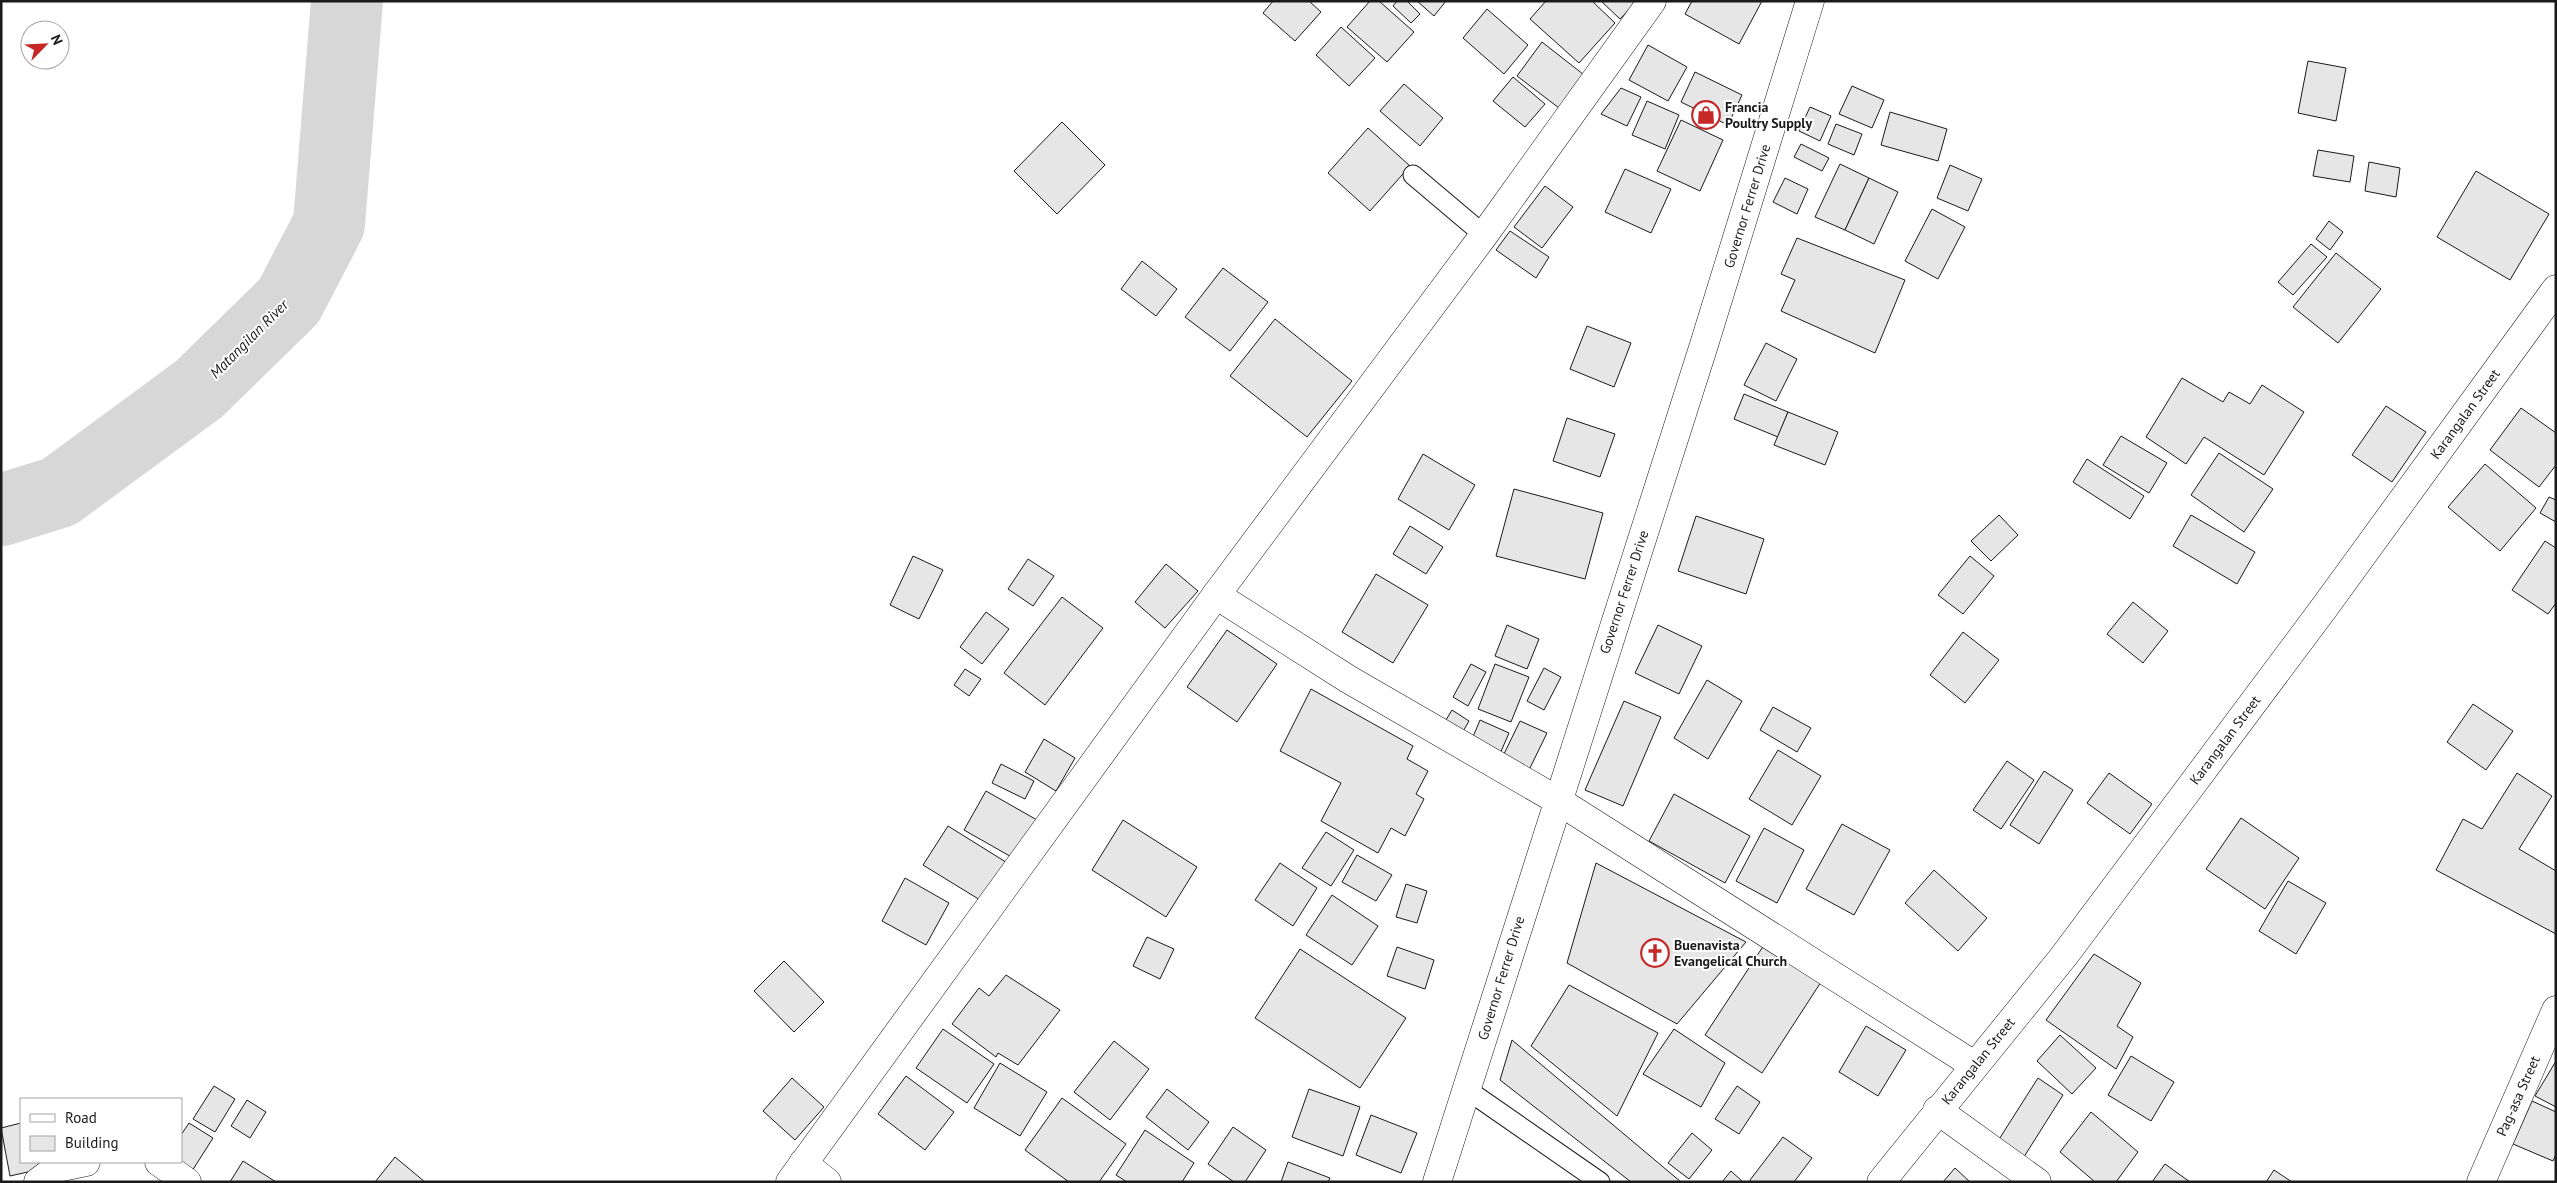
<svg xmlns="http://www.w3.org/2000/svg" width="2557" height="1183" font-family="'PT Sans',sans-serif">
  <rect width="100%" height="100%" fill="#fff"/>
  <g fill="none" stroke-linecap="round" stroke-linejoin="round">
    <path stroke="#d7d7d7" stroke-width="72" d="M 1,510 L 59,492 L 199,389 L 289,301 L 329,224 L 347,1"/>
  </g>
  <g fill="#e6e6e6" stroke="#1a1a1a">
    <path d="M 1273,1 L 1309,1 L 1321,12 L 1295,41 L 1263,13 Z"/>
    <path d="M 1370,1 L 1379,1 L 1414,32 L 1387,62 L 1347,27 Z"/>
    <path d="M 1397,1 L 1407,1 L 1420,14 L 1411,23 L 1393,6 Z"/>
    <path d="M 1417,1 L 1446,1 L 1434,16 Z"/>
    <path d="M 1546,1 L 1592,1 L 1615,23 L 1579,63 L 1530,19 Z"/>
    <path d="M 1601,1 L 1637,1 L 1620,19 Z"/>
    <path d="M 1692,1 L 1762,1 L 1739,44 L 1685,14 Z"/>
    <path d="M 1487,9 L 1528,45 L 1504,74 L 1463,38 Z"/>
    <path d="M 1341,27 L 1375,58 L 1349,86 L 1316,55 Z"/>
    <path d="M 1542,42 L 1588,78 L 1563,111 L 1517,76 Z"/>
    <path d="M 1648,45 L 1687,67 L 1668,101 L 1629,80 Z"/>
    <path d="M 2308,61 L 2346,68 L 2336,121 L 2298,113 Z"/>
    <path d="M 1695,72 L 1742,95 L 1728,125 L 1681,102 Z"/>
    <path d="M 1513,77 L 1545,104 L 1525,127 L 1493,101 Z"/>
    <path d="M 1404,84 L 1443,118 L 1420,146 L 1380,111 Z"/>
    <path d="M 1852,86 L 1884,100 L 1872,128 L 1839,114 Z"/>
    <path d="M 1621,88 L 1641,97 L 1627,126 L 1601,114 Z"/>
    <path d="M 1647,101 L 1679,115 L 1665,149 L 1632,135 Z"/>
    <path d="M 1810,107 L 1831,116 L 1820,141 L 1799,131 Z"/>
    <path d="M 1890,112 L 1947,129 L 1938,161 L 1881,145 Z"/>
    <path d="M 1681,120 L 1723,140 L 1700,191 L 1657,171 Z"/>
    <path d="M 1062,122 L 1105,165 L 1057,214 L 1014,171 Z"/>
    <path d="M 1836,124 L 1862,134 L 1854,155 L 1828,144 Z"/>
    <path d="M 1368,128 L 1410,166 L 1370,211 L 1328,173 Z"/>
    <path d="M 1801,144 L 1829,158 L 1822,171 L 1794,157 Z"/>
    <path d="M 2318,150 L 2354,156 L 2350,182 L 2313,176 Z"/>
    <path d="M 2369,162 L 2400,168 L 2396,197 L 2365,191 Z"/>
    <path d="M 1840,164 L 1869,178 L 1845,230 L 1815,217 Z"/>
    <path d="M 1950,165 L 1982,179 L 1968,211 L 1937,198 Z"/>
    <path d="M 1625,169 L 1671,189 L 1651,233 L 1605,212 Z"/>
    <path d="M 2476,171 L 2549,214 L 2510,280 L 2437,237 Z"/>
    <path d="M 1785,178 L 1808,189 L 1797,214 L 1773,202 Z"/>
    <path d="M 1869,178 L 1898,192 L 1874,244 L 1845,230 Z"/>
    <path d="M 1545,186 L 1573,207 L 1542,248 L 1514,227 Z"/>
    <path d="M 1932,209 L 1965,227 L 1938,279 L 1905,261 Z"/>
    <path d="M 2329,221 L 2343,232 L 2330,250 L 2316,239 Z"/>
    <path d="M 1510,231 L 1549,257 L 1536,278 L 1496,250 Z"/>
    <path d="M 1797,238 L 1905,280 L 1875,353 L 1781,311 L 1795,280 L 1781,274 Z"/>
    <path d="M 2311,244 L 2327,257 L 2293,295 L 2278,282 Z"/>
    <path d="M 2336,253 L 2381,289 L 2338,343 L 2293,307 Z"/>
    <path d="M 1142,261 L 1177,289 L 1156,316 L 1121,289 Z"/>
    <path d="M 1223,268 L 1268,302 L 1230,351 L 1185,317 Z"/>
    <path d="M 1275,319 L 1352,381 L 1307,437 L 1230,376 Z"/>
    <path d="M 1587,326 L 1631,343 L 1614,387 L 1570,369 Z"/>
    <path d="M 1766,343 L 1797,359 L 1776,401 L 1744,385 Z"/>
    <path d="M 2182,378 L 2223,402 L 2229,392 L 2250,404 L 2262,385 L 2304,412 L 2264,475 L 2204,437 L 2186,464 L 2146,437 Z"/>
    <path d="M 1744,394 L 1788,412 L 1778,437 L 1734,419 Z"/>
    <path d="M 2386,406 L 2426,432 L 2392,482 L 2352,455 Z"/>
    <path d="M 2521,408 L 2556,433 L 2556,465 L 2539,487 L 2490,450 Z"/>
    <path d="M 1788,412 L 1838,432 L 1825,465 L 1774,445 Z"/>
    <path d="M 1567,418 L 1615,434 L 1600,477 L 1553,461 Z"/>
    <path d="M 2121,436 L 2167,463 L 2149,493 L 2103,465 Z"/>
    <path d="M 2219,453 L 2273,489 L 2244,532 L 2191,495 Z"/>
    <path d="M 1423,454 L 1475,485 L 1449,530 L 1398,499 Z"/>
    <path d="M 2087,459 L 2144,496 L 2130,519 L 2073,482 Z"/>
    <path d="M 2485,464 L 2536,508 L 2500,551 L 2448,507 Z"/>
    <path d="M 1514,489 L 1603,513 L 1585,579 L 1496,556 Z"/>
    <path d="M 2549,497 L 2556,500 L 2556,522 L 2540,513 Z"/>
    <path d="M 1999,515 L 2018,535 L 1991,561 L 1971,541 Z"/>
    <path d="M 2191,515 L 2255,552 L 2237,584 L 2173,546 Z"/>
    <path d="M 1696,516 L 1764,539 L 1746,594 L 1678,571 Z"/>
    <path d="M 1410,526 L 1443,547 L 1426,574 L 1393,554 Z"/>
    <path d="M 2545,541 L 2556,548 L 2556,603 L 2548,614 L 2512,590 Z"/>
    <path d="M 913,556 L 943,570 L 919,619 L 890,605 Z"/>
    <path d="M 1970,556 L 1994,576 L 1963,614 L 1938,595 Z"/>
    <path d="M 1028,559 L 1054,576 L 1033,606 L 1008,589 Z"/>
    <path d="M 1166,564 L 1198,591 L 1165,628 L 1135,602 Z"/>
    <path d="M 1376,574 L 1428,605 L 1393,663 L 1342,632 Z"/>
    <path d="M 1062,597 L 1103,628 L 1045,705 L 1004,673 Z"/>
    <path d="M 2133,602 L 2168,631 L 2143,663 L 2107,634 Z"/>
    <path d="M 986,612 L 1009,629 L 982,664 L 960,647 Z"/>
    <path d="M 1507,625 L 1539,639 L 1527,669 L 1495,656 Z"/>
    <path d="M 1658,625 L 1702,646 L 1679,694 L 1635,673 Z"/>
    <path d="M 1227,630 L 1277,664 L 1237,722 L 1187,687 Z"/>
    <path d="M 1963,632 L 1999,660 L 1965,703 L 1930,675 Z"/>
    <path d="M 1471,664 L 1486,672 L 1468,706 L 1453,697 Z"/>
    <path d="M 1495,664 L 1529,677 L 1511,722 L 1478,709 Z"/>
    <path d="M 1544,668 L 1561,677 L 1544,710 L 1527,701 Z"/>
    <path d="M 965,669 L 981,679 L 969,696 L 954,685 Z"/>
    <path d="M 1707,680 L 1742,701 L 1708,759 L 1674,738 Z"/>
    <path d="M 1311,689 L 1413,746 L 1407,759 L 1428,771 L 1416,794 L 1424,799 L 1405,836 L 1391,828 L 1378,853 L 1321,821 L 1341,783 L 1280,751 Z"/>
    <path d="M 1624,701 L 1661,717 L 1623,806 L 1585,790 Z"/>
    <path d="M 2473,704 L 2513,731 L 2486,770 L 2447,742 Z"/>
    <path d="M 1773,707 L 1811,728 L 1797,752 L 1760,730 Z"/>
    <path d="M 1452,710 L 1469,721 L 1458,740 L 1440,730 Z"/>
    <path d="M 1480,720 L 1509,733 L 1499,756 L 1470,744 Z"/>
    <path d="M 1520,721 L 1547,733 L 1529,770 L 1502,758 Z"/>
    <path d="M 1044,739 L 1075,758 L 1056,791 L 1025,772 Z"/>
    <path d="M 1778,750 L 1821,776 L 1792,825 L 1749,799 Z"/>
    <path d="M 2007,761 L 2034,780 L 2001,829 L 1973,810 Z"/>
    <path d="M 1001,764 L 1034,781 L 1025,799 L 992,783 Z"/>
    <path d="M 2044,771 L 2073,790 L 2039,844 L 2010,825 Z"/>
    <path d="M 2109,773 L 2152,804 L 2130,834 L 2087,803 Z"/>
    <path d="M 2517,773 L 2552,796 L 2519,849 L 2556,871 L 2556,934 L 2436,870 L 2463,819 L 2482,829 Z"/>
    <path d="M 986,791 L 1037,820 L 1015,859 L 964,830 Z"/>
    <path d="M 1674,794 L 1750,836 L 1725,883 L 1649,841 Z"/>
    <path d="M 2241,818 L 2299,858 L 2265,909 L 2206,869 Z"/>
    <path d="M 1123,820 L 1197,867 L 1166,917 L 1092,870 Z"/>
    <path d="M 1842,824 L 1890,850 L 1854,915 L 1806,889 Z"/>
    <path d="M 948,826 L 1009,864 L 985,903 L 923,865 Z"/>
    <path d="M 1764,828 L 1804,850 L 1777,903 L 1736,881 Z"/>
    <path d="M 1326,832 L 1354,850 L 1331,886 L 1302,868 Z"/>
    <path d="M 1357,855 L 1392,875 L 1376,901 L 1342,882 Z"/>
    <path d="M 1280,863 L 1317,888 L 1293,926 L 1255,900 Z"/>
    <path d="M 1596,863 L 1746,942 L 1677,1024 L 1567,963 Z"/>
    <path d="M 1934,870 L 1987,918 L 1958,951 L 1905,903 Z"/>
    <path d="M 905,878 L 949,903 L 926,945 L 882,921 Z"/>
    <path d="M 2288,881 L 2326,903 L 2296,954 L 2259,931 Z"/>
    <path d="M 1406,884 L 1427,891 L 1417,923 L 1396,917 Z"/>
    <path d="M 1332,895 L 1378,926 L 1352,965 L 1306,935 Z"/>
    <path d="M 1147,937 L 1174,949 L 1160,979 L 1133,966 Z"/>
    <path d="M 1764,945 L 1821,982 L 1762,1073 L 1705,1035 Z"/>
    <path d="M 1397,947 L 1434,960 L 1425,989 L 1387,976 Z"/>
    <path d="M 1300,949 L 1406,1018 L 1360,1088 L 1255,1018 Z"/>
    <path d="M 2094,954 L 2141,983 L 2117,1026 L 2133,1037 L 2116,1069 L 2046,1020 Z"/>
    <path d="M 784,961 L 824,1002 L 794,1032 L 754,991 Z"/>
    <path d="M 1006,975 L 1060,1010 L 1018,1065 L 998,1053 L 996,1057 L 952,1024 L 979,988 L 989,996 Z"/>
    <path d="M 1569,985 L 1658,1033 L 1617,1116 L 1531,1046 Z"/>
    <path d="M 1866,1026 L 1906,1050 L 1878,1096 L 1839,1072 Z"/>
    <path d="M 943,1029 L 994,1064 L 967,1103 L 916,1068 Z"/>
    <path d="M 1674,1029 L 1725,1063 L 1701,1107 L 1643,1074 Z"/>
    <path d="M 2060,1035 L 2096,1068 L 2072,1094 L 2037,1061 Z"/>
    <path d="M 1512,1040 L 1681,1182 L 1631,1182 L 1500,1080 Z"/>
    <path d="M 1114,1041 L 1149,1069 L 1110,1120 L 1074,1092 Z"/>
    <path d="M 2131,1056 L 2174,1082 L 2151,1121 L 2108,1095 Z"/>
    <path d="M 2556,1061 L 2556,1107 L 2535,1096 Z"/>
    <path d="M 1000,1063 L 1047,1092 L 1020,1136 L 974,1108 Z"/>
    <path d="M 906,1076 L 954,1112 L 925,1150 L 878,1114 Z"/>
    <path d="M 792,1078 L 824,1107 L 795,1140 L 763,1111 Z"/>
    <path d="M 2038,1078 L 2063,1095 L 2022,1160 L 1996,1144 Z"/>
    <path d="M 214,1086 L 235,1099 L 215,1132 L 193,1119 Z"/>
    <path d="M 1737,1086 L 1760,1102 L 1739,1134 L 1715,1119 Z"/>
    <path d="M 1167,1089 L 1209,1122 L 1188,1150 L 1146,1117 Z"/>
    <path d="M 1309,1089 L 1360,1107 L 1343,1156 L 1292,1137 Z"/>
    <path d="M 1062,1098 L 1126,1144 L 1099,1182 L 1069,1182 L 1025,1150 Z"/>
    <path d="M 247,1100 L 266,1112 L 250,1138 L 231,1126 Z"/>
    <path d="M 2532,1101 L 2556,1112 L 2556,1154 L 2553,1161 L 2513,1144 Z"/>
    <path d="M 2091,1112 L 2138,1152 L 2116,1182 L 2095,1182 L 2060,1152 Z"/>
    <path d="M 1371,1115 L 1417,1133 L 1401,1173 L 1356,1155 Z"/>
    <path d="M 21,1123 L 21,1162 L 39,1162 L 41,1169 L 10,1176 L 1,1128 Z"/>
    <path d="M 189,1123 L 213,1138 L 192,1171 L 181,1162 L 181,1135 Z"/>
    <path d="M 1233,1127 L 1266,1150 L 1245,1182 L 1234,1182 L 1208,1164 Z"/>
    <path d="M 1145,1130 L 1194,1163 L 1182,1182 L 1127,1182 L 1116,1175 Z"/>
    <path d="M 1692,1133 L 1712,1150 L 1689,1179 L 1668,1163 Z"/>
    <path d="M 1783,1137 L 1812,1158 L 1794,1182 L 1751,1182 L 1750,1180 Z"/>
    <path d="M 395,1157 L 425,1182 L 375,1182 Z"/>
    <path d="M 243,1161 L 276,1182 L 230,1182 Z"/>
    <path d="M 1288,1162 L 1330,1178 L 1328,1182 L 1281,1182 Z"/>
    <path d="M 2165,1164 L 2190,1182 L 2152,1182 Z"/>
    <path d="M 1955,1168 L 1970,1182 L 1943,1182 Z"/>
    <path d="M 2274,1170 L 2292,1182 L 2266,1182 Z"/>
    <path d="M 1731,1171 L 1743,1182 L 1722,1182 Z"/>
  </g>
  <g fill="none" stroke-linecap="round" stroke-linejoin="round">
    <defs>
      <g id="service">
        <path d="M 1413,175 L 1484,235"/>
        <path d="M 1466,1089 L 1600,1182"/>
      </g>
      <g id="minor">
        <path d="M 1216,595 L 1348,679 L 1557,800 L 1974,1065"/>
        <path d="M 1937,1110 L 2037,1182"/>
        <path d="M 159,1162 L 187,1182"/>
        <path d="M 803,1163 L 827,1182"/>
        <path d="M 38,1182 L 57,1168 L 86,1162"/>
        <path d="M 790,1182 L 1216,595 L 1484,235 L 1652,1"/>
        <path d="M 1881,1182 L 2064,956 L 2324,608 L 2556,289"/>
        <path d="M 2481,1182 L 2556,1010"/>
      </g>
      <path id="secondary" d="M 1437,1182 L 1703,348 L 1810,1"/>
    </defs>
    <use href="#service" stroke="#1a1a1a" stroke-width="21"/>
    <use href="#minor" stroke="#1a1a1a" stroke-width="29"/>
    <use href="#secondary" stroke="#1a1a1a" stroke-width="29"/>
    <use href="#service" stroke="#fff" stroke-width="19"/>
    <use href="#minor" stroke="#fff" stroke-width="28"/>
    <use href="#secondary" stroke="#fff" stroke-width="28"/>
  </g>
  <defs>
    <symbol id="shop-ring" viewBox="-11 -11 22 22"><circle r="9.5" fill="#fff" stroke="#c62828" stroke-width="1.5"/><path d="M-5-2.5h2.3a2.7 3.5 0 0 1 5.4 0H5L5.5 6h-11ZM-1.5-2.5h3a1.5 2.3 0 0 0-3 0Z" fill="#c62828"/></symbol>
    <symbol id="church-ring" viewBox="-11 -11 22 22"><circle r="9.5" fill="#fff" stroke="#c62828" stroke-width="1.5"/><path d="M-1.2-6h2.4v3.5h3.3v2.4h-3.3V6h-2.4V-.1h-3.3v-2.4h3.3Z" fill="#c62828"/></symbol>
  </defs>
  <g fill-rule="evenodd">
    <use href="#shop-ring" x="1690" y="99" width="32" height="32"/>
    <use href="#church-ring" x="1639" y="937" width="32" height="32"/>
  </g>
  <g text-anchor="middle" stroke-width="4" stroke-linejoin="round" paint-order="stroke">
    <g font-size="14" font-weight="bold" fill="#1a1a1a" stroke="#fff" text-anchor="start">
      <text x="1725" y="112">Francia<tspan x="1725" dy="16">Poultry Supply</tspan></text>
      <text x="1674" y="950">Buenavista<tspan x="1674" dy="16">Evangelical Church</tspan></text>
    </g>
    <g font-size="14" fill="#1a1a1a" stroke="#fff">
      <text transform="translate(1747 206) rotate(-73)" y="5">Governor Ferrer Drive</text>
      <text transform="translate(2465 414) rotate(-54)" y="5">Karangalan Street</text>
      <text transform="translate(1624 592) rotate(-72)" y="5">Governor Ferrer Drive</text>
      <text transform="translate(2225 740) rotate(-53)" y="5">Karangalan Street</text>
      <text transform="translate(1501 978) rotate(-73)" y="5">Governor Ferrer Drive</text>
      <text transform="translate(1978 1061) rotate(-51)" y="5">Karangalan Street</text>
      <text transform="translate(2518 1096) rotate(-66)" y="5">Pag-asa Street</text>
    </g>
    <g font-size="15" font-style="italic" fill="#1a1a1a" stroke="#fff">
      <text transform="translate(249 339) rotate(-45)" y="5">Matangilan River</text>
    </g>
  </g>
  <rect width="2557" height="1183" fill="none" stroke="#1a1a1a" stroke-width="5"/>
  <rect x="20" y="1098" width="162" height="65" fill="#ffffff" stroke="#a3a3a3"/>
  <rect x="30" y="1114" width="25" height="8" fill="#ffffff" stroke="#a3a3a3"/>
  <text x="65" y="1123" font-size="15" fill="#1a1a1a">Road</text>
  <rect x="30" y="1136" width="25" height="15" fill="#e6e6e6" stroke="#a3a3a3"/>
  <text x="65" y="1148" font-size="15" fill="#1a1a1a">Building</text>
  <g transform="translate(45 45) rotate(66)"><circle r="24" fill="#ffffff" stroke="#a3a3a3"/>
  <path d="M0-4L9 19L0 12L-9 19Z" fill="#c62828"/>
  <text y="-8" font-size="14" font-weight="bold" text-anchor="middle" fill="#1a1a1a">N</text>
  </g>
</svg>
